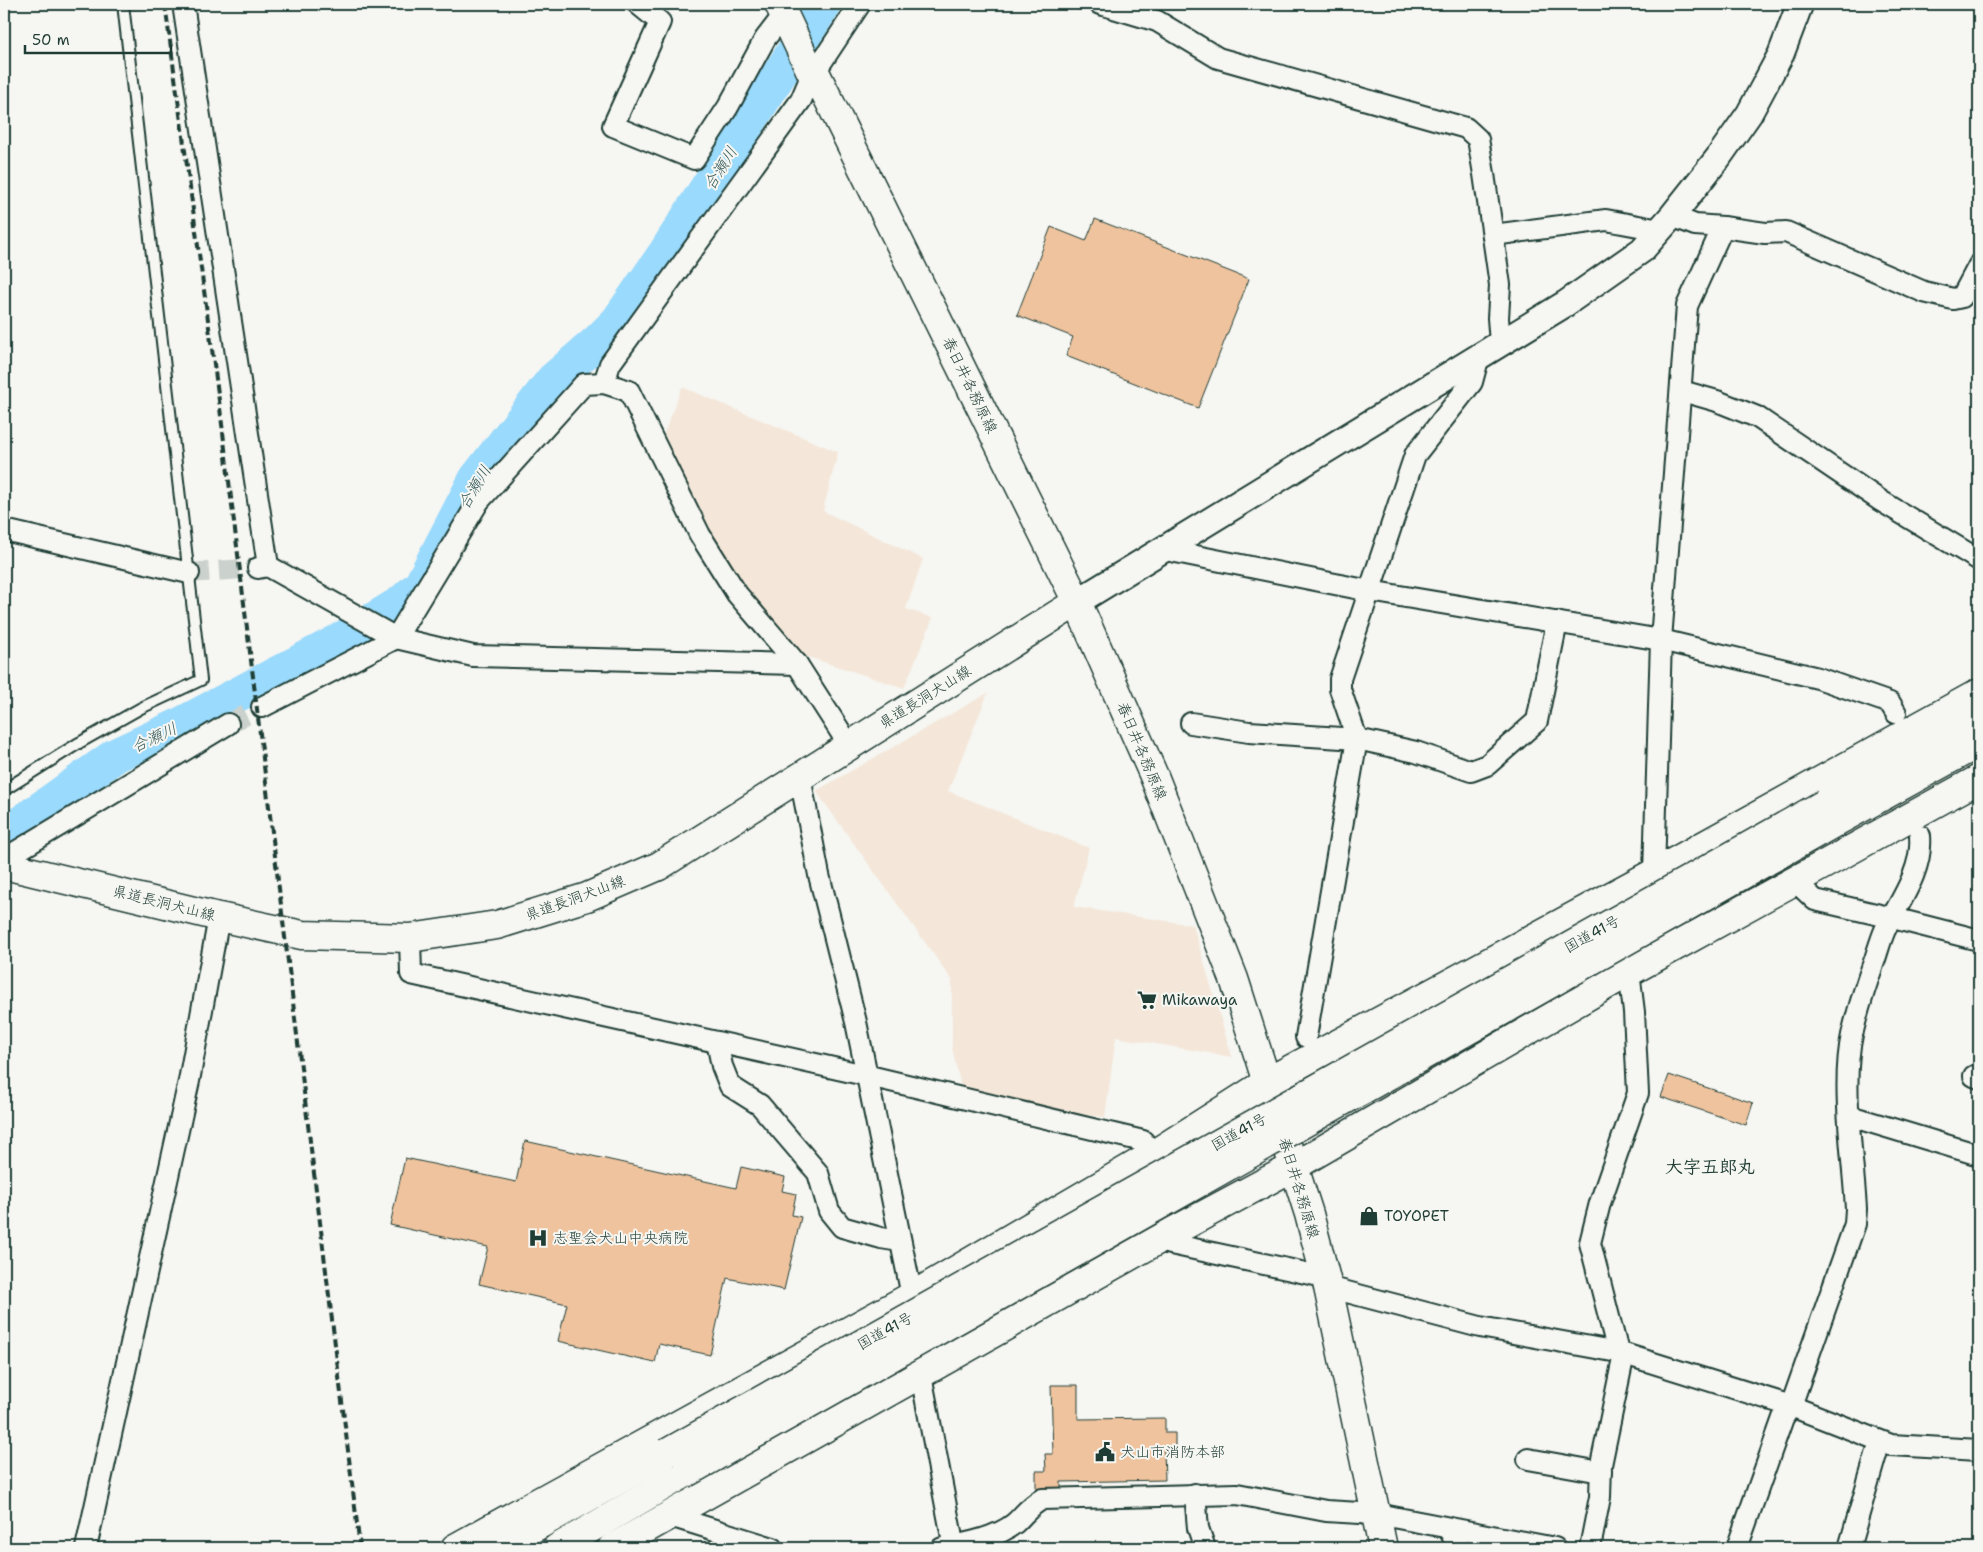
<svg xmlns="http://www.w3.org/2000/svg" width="1983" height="1552" font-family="'Shantell Sans','Klee One',sans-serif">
  <rect width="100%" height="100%" fill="#f6f6f2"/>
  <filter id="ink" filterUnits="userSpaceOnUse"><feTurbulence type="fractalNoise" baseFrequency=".02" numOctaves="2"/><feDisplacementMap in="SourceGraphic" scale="10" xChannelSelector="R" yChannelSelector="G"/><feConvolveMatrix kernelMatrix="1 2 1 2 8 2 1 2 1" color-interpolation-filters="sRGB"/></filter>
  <g filter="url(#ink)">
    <g fill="#f4e7d9">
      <path d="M 682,387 L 838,452 L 823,511 L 923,559 L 906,609 L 933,618 L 904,688 L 802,655 L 744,589 L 658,449 Z"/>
      <path d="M 988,693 L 948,791 L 1089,848 L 1074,907 L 1193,925 L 1232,1057 L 1116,1037 L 1105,1117 L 1039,1109 L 961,1087 L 952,1048 L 952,980 L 816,791 Z"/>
    </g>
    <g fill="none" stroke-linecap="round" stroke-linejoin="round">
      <path stroke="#9adafc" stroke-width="35" d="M 4,835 L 116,755 L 178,726 L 339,641 L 401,603 L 421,585 L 476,479 L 553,380 L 597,342 L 618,321 L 666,252 L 824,4"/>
    </g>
    <g fill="#efc39e" stroke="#1f3d34">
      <path d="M 1095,219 L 1249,279 L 1198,408 L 1066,356 L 1073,337 L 1017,315 L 1051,227 L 1086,241 Z"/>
      <path d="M 1669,1075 L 1753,1103 L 1746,1125 L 1661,1097 Z"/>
      <path d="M 525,1141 L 736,1188 L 741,1167 L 785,1177 L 782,1191 L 796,1194 L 792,1215 L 801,1217 L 784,1290 L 727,1278 L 710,1355 L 659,1344 L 655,1363 L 558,1341 L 567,1304 L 479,1284 L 488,1247 L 390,1225 L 405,1158 L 516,1182 Z"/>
      <path d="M 1051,1385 L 1078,1385 L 1078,1419 L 1165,1418 L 1165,1433 L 1175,1433 L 1175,1450 L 1164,1450 L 1165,1480 L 1061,1482 L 1061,1494 L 1036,1494 L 1036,1471 L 1046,1471 L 1045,1454 L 1053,1454 Z"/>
    </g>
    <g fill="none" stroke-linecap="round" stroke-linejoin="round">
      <g stroke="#cbd1cc" stroke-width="20" stroke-dasharray="20 10" stroke-linecap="butt">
        <path d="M 189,573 L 258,568"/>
        <path d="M 228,724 L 262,707"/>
      </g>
      <defs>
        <path id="service" d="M 4,790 L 79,743 L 141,708 L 201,680 L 123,4"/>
        <g id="minor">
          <path d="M 183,4 L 268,566"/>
          <path d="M 638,4 L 660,22 L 613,126 L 694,159 L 728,107 L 765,39 L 785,13"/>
          <path d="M 1100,4 L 1157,21 L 1218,58 L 1466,128 L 1478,139 L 1484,174 L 1500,285 L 1498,318 L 1500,343"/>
          <path d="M 815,72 L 860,4"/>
          <path d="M 1723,227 L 1765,233 L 1786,232 L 1924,292 L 1953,299 L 1962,297 L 1979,265"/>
          <path d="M 1493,235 L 1606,220 L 1660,230"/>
          <path d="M 604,383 L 610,364 L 801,100 L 812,74"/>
          <path d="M 1682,391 L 1717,401 L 1757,417 L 1881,501 L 1979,560"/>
          <path d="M 4,530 L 189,573"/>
          <path d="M 1166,550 L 1370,591 L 1661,640 L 1818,678 L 1890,703 L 1896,713"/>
          <path d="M 258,568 L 268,566 L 396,638 L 473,656 L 797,664"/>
          <path d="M 262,707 L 396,638 L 479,501 L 584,384 L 604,383 L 629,391 L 700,535 L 737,594 L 797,664 L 849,745"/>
          <path d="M 1191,723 L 1249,732 L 1357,739 L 1416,752 L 1471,771 L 1487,765 L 1537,721 L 1557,622"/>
          <path d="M 800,777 L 819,875 L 856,1022 L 912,1296 L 921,1375 L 954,1548"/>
          <path d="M 4,859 L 228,724"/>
          <path d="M 1654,873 L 1661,640 L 1687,306 L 1723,227 L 1695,225 L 1672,216"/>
          <path d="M 1795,881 L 1815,900 L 1893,918 L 1979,940"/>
          <path d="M 410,938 L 411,974 L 865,1075 L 1143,1141 L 1154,1154"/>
          <path d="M 1306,1037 L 1357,739 L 1340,689 L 1340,679 L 1415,455 L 1472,382 L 1479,356"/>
          <path d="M 717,1042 L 722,1066 L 730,1086 L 760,1105 L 818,1173 L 829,1211 L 842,1227 L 881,1238 L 900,1241"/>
          <path d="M 1974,1076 L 1979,1078"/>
          <path d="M 1850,1116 L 1979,1155"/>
          <path d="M 1157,1241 L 1324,1277"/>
          <path d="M 1328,1287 L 1480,1327 L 1618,1352 L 1791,1406 L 1891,1445 L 1979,1450"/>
          <path d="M 1618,1352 L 1590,1243 L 1600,1203 L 1638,1093 L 1634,1012 L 1629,972"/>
          <path d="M 1528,1459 L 1601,1472"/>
          <path d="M 1195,1494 L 1198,1528 L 1205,1548"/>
          <path d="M 670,1516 L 773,1548"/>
          <path d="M 1448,1528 L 1459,1548"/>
          <path d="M 86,1548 L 189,1081 L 219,917"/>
          <path d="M 942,1548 C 965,1544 997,1538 1015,1523 C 1026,1513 1027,1508 1042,1499 L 1237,1494 L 1326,1511 L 1377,1514 L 1555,1548"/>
          <path d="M 1590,1548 L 1600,1497 L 1601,1465 L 1624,1354"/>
          <path d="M 1737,1548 L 1783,1418 L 1791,1406 L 1855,1224 L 1856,1209 C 1853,1156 1841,1085 1852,1035 C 1858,1009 1866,984 1875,959 C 1878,950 1881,939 1885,930 C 1900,901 1923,870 1920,836"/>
          <path d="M 1849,1548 L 1880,1441"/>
        </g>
        <path id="tertiary" d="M 1077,602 L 1565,304 L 1642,250 L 1672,216 L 1718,158 L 1749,114 L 1764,86 L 1781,54 L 1800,4"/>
        <path id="secondary" d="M 4,865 L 219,917 L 302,935 L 410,938 L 497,925 L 587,897 L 659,866 L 1077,602"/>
        <path id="primary" d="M 779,4 L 812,74 L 815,72 L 820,82 L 1077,602 L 1154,776 L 1234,979 L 1309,1214 L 1328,1287 L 1383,1548"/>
        <g id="trunk">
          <path d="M 1824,804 L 1979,717"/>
          <path d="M 1834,823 L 1979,743"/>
          <path d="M 455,1548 L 912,1296 L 1154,1154 L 1267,1082 L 1654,873 L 1979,693"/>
          <path d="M 498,1548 L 667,1453"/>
          <path d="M 557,1548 L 686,1473"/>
          <path d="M 612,1548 L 1174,1231 L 1293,1167 L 1629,972 L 1979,779"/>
        </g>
      </defs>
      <use href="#service" stroke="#1f3d34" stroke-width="14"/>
      <use href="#minor" stroke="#1f3d34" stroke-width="24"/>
      <use href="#tertiary" stroke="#1f3d34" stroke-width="29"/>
      <use href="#secondary" stroke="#1f3d34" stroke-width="31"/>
      <use href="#primary" stroke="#1f3d34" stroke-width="31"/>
      <use href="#trunk" stroke="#1f3d34" stroke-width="31"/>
      <use href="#service" stroke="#f6f6f2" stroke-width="10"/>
      <use href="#minor" stroke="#f6f6f2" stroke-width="20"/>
      <use href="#tertiary" stroke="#f6f6f2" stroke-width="25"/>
      <use href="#secondary" stroke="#f6f6f2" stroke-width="28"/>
      <use href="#primary" stroke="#f6f6f2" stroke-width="28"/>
      <use href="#trunk" stroke="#f6f6f2" stroke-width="28"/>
      <path stroke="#1f3d34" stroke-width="4" stroke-dasharray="8 4" stroke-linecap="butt" d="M 165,4 L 220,408 L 360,1548"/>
      <defs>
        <g id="trunk-bridge">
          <path d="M 667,1453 L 1824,804"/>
          <path d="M 686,1473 L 1834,823"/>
        </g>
      </defs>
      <use href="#trunk-bridge" stroke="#1f3d34" stroke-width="31" stroke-linecap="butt"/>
      <use href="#trunk-bridge" stroke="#f6f6f2" stroke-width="28"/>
    </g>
  </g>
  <defs>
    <symbol id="supermarket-bare" viewBox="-9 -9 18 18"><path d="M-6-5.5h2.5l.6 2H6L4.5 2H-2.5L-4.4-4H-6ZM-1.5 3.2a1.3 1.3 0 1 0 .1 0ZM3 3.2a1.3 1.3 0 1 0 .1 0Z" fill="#1f3d34" stroke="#f6f6f2" stroke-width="2.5" paint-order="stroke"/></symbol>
    <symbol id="shop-bare" viewBox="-9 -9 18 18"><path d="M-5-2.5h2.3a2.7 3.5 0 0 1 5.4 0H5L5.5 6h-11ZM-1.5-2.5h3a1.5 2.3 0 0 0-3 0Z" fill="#1f3d34" stroke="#f6f6f2" stroke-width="2.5" paint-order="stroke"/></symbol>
    <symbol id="hospital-bare" viewBox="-9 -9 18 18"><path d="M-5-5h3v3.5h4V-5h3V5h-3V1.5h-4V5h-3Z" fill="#1f3d34" stroke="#f6f6f2" stroke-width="2.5" paint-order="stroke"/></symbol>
    <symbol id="civic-bare" viewBox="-9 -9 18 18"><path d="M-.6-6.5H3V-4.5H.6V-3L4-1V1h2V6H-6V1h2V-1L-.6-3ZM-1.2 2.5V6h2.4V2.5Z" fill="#1f3d34" stroke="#f6f6f2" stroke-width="2.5" paint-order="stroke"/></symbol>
  </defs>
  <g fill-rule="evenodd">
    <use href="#supermarket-bare" x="1133" y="986" width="28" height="28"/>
    <use href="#shop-bare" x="1355" y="1202" width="28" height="28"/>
    <use href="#hospital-bare" x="524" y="1224" width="28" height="28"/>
    <use href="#civic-bare" x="1091" y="1438" width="28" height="28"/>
  </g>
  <g text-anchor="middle" stroke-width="4" stroke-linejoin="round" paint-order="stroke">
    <g font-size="15" fill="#1f3d34" stroke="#f6f6f2">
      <text transform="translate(970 385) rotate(64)" y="5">春日井各務原線</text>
      <text transform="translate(925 697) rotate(-32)" y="5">県道長洞犬山線</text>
      <text transform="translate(1142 751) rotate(67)" y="5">春日井各務原線</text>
      <text transform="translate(575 898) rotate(-20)" y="5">県道長洞犬山線</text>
      <text transform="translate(164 903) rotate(14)" y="5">県道長洞犬山線</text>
      <text transform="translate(1592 934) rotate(-29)" y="5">国道41号</text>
      <text transform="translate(1239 1132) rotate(-29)" y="5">国道41号</text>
      <text transform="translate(1299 1188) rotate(73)" y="5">春日井各務原線</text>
      <text transform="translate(885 1331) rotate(-29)" y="5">国道41号</text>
    </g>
    <g font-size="15" fill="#1f3d34" stroke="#f6f6f2" text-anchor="start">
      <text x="1162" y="1005">Mikawaya</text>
      <text x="1384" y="1221">TOYOPET</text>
      <text x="553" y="1243">志聖会犬山中央病院</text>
      <text x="1120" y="1457">犬山市消防本部</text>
    </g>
    <g font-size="16" font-style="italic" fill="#385c5c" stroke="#f6f6f2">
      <text transform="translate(720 168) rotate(-58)" y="6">合瀬川</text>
      <text transform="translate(474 487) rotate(-59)" y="6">合瀬川</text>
      <text transform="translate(154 737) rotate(-25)" y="6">合瀬川</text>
    </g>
    <g font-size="18" font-weight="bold" fill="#1f3d34" stroke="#f6f6f2">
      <text x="1710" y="1173">大字五郎丸</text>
    </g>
  </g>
  <rect width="1983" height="1552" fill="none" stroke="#f6f6f2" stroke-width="20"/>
  <rect x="10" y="10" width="1963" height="1532" fill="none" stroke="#1f3d34" stroke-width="2" filter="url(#ink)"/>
  <path d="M25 45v8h146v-8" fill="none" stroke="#1f3d34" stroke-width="2.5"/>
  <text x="32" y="45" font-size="15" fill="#1f3d34" stroke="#f6f6f2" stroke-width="4" paint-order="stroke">50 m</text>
</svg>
